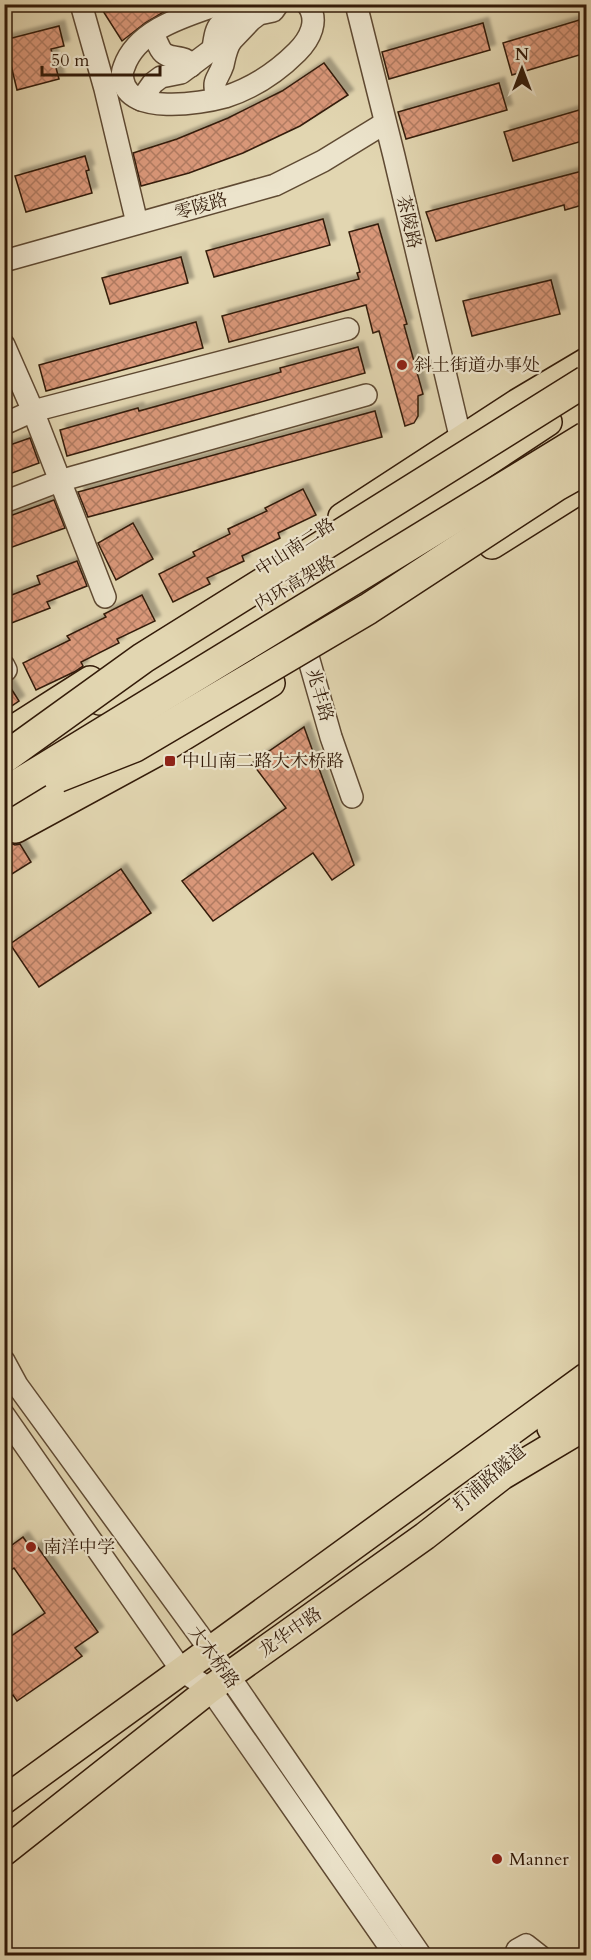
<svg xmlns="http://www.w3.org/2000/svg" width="591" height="1960" font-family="Cardo,'Noto Serif SC',serif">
  <defs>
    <pattern id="building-cross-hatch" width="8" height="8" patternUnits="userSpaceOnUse" patternTransform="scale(1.5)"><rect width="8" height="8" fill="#da987a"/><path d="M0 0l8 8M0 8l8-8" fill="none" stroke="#b17b62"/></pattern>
    <filter id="shadow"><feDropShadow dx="5.5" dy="-5.5" stdDeviation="1.5" flood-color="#0004"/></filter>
  </defs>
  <rect width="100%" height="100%" fill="#e2d6b1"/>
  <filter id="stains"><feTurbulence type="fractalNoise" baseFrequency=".00333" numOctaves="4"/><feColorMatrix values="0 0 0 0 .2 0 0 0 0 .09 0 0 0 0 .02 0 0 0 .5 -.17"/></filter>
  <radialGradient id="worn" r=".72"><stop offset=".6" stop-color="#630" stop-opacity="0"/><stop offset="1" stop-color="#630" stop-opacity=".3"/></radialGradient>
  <g fill="url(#building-cross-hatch)" stroke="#331b09" stroke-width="1.5" filter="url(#shadow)">
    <path d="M 116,4 L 177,4 L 145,23 L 122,41 L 103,11 Z"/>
    <path d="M 586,18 L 586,53 L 512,75 L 503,43 Z"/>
    <path d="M 483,23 L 490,50 L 389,79 L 382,52 Z"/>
    <path d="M 59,26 L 64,46 L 51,49 L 59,79 L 17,90 L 10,61 L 4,63 L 4,40 Z"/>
    <path d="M 324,63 L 348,95 L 300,126 L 243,153 L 189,173 L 141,186 L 133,153 L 177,139 L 228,118 L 282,91 Z"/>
    <path d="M 499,83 L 507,110 L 406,139 L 398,112 Z"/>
    <path d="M 586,108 L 586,140 L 513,161 L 504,132 Z"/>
    <path d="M 85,156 L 89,170 L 86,171 L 92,193 L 26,212 L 15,176 Z"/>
    <path d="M 586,170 L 586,204 L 565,210 L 564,205 L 436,241 L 426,212 Z"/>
    <path d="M 323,219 L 330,245 L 214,277 L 206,251 Z"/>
    <path d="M 378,224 L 407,324 L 404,325 L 423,394 L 418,396 L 418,416 L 414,423 L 405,426 L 379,331 L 373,333 L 366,305 L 229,342 L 222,316 L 359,279 L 357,273 L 360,272 L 349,232 Z"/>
    <path d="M 181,257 L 188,283 L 110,304 L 102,278 Z"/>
    <path d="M 551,280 L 560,314 L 472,336 L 463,301 Z"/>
    <path d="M 196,322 L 203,348 L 46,391 L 39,365 Z"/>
    <path d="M 358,347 L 365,373 L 67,456 L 60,430 L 138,408 L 139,411 L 281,372 L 280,368 Z"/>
    <path d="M 375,411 L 382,437 L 182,492 L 88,517 L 78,492 Z"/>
    <path d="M 30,438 L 39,463 L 4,476 L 4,447 Z"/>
    <path d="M 303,489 L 316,515 L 278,533 L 280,538 L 242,556 L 244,561 L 207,578 L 210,584 L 173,602 L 159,574 L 195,556 L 193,552 L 230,534 L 228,529 L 267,511 L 265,508 Z"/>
    <path d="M 54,500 L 65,528 L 4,550 L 4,518 Z"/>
    <path d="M 133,523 L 153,559 L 116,580 L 98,543 Z"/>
    <path d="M 77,561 L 87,586 L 47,602 L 50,608 L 4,626 L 4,598 L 40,584 L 37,576 Z"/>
    <path d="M 142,595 L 155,621 L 117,639 L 119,643 L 81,662 L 83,666 L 74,672 L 36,690 L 23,663 L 70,640 L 67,636 L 106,617 L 104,614 Z"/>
    <path d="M 7,682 L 19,701 L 4,711 L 4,683 Z"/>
    <path d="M 304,727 L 354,865 L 332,880 L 313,853 L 213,921 L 182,881 L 286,808 L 252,763 Z"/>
    <path d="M 6,841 L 15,845 L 20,844 L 31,862 L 4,879 L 4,842 Z"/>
    <path d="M 121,869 L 151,913 L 39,987 L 10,944 Z"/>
    <path d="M 23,1537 L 32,1550 L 37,1546 L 98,1632 L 75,1648 L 82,1656 L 17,1701 L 13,1695 L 4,1701 L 4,1641 L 45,1613 L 14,1568 L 4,1575 L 4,1551 Z"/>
  </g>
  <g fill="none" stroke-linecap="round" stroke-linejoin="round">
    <defs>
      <g id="minor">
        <path d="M 81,4 L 105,89 L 137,223"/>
        <path d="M 220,4 C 186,16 137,29 124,67 C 122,72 122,74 123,80 C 129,115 200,104 225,97 C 253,88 277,72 297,52 C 310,39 320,20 307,4"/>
        <path d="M 356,4 L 394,156 L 461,440"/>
        <path d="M 151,34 C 159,41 158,50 165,54 C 174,60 185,54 191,66"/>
        <path d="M 213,49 C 217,16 222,22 249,19 L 253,14 L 256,14"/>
        <path d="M 217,98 C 212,78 217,82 223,65 C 225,56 226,49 231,41"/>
        <path d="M 141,100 L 153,83 L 161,77 L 181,73 L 213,49 L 231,41 L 251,20 L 259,14 L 273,11 L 278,4"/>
        <path d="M 4,261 L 275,185 L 323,161 L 385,123"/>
        <path d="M 4,345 L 33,411 L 105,597"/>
        <path d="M 4,424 L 33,411 L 348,329"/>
        <path d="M 4,502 L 59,481 L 366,395"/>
        <path d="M 286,605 L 309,660 L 331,737 L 352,797"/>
        <path d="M 4,666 L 6,670"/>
        <path d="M 4,1361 L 17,1385 L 229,1676 L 421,1956"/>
        <path d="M 4,1415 L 182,1671 L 210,1689 L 396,1956"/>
        <path d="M 517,1950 L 526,1945 L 540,1956"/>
      </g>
      <g id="major">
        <path d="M 342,517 L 517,403 L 586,362"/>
        <path d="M 492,545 L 586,486"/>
        <path d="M 391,573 L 464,531"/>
        <path d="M 100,701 L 224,636 L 548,422"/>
        <path d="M 4,735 L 90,680"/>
        <path d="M 4,818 L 78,768"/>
        <path d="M 16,829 L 163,749 L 271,683"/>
        <path d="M 551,1428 L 586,1404"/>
        <path d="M 4,1800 L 586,1377"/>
        <path d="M 4,1852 L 210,1689 L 425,1536 L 502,1476 L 586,1426"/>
      </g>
    </defs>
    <use href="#minor" stroke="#5f4a33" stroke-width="24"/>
    <use href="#major" stroke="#331b09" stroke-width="30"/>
    <use href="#minor" stroke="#ece4cc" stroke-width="21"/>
    <use href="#major" stroke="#e2d6b1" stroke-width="27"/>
    <defs>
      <g id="highway-bridge">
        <path d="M 4,758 L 143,658 L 586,381"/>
        <path d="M 58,777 L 134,747 L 368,609 L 556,486 L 586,469"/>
        <path d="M 4,793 L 586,437"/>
      </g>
    </defs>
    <use href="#highway-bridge" stroke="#331b09" stroke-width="33" stroke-linecap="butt"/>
    <use href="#highway-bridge" stroke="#e2d6b1" stroke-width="30"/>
  </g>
  <g fill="#8f2418" stroke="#ece4cc" stroke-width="2">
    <circle cx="402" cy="365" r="6"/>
    <rect x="164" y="755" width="12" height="12" rx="3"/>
    <circle cx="31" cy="1547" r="6"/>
    <circle cx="497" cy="1859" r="6"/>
  </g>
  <g text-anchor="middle" stroke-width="4.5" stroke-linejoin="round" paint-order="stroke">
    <g font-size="18" fill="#331b09" stroke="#ece4cc">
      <text transform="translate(201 206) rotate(-16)" y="6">零陵路</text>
      <text transform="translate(409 222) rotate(77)" y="6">茶陵路</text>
      <text transform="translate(295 547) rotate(-33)" y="6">中山南二路</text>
      <text transform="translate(295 583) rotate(-31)" y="6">内环高架路</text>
      <text transform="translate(320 695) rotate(74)" y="6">兆丰路</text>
      <text transform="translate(489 1478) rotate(-41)" y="6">打浦路隧道</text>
      <text transform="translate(290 1632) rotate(-35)" y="6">龙华中路</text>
      <text transform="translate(214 1657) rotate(54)" y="6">大木桥路</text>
    </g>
    <g font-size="18" fill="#331b09" stroke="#ece4cc" text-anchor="start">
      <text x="414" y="371">斜土街道办事处</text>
      <text x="182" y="767">中山南二路大木桥路</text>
      <text x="43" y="1553">南洋中学</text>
      <text x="509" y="1865">Manner</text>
    </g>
  </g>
  <rect width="591" height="1960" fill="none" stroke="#e2d6b1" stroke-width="24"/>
  <rect x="6" y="6" width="579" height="1948" fill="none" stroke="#331b09" stroke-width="3"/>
  <rect x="12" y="12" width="567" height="1936" fill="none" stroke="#331b09" stroke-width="1.5"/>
  <g transform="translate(522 69)" stroke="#ece4cc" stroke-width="4.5" paint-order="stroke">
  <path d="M0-4.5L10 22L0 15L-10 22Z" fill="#331b09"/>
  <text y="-9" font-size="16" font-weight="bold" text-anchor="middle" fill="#331b09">N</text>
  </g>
  <path d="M42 66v9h118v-9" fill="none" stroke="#331b09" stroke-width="3"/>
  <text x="51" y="66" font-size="18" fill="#331b09" stroke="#ece4cc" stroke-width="4.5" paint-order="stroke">50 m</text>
  <rect width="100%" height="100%" filter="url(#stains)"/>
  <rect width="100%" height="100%" fill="url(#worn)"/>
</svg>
